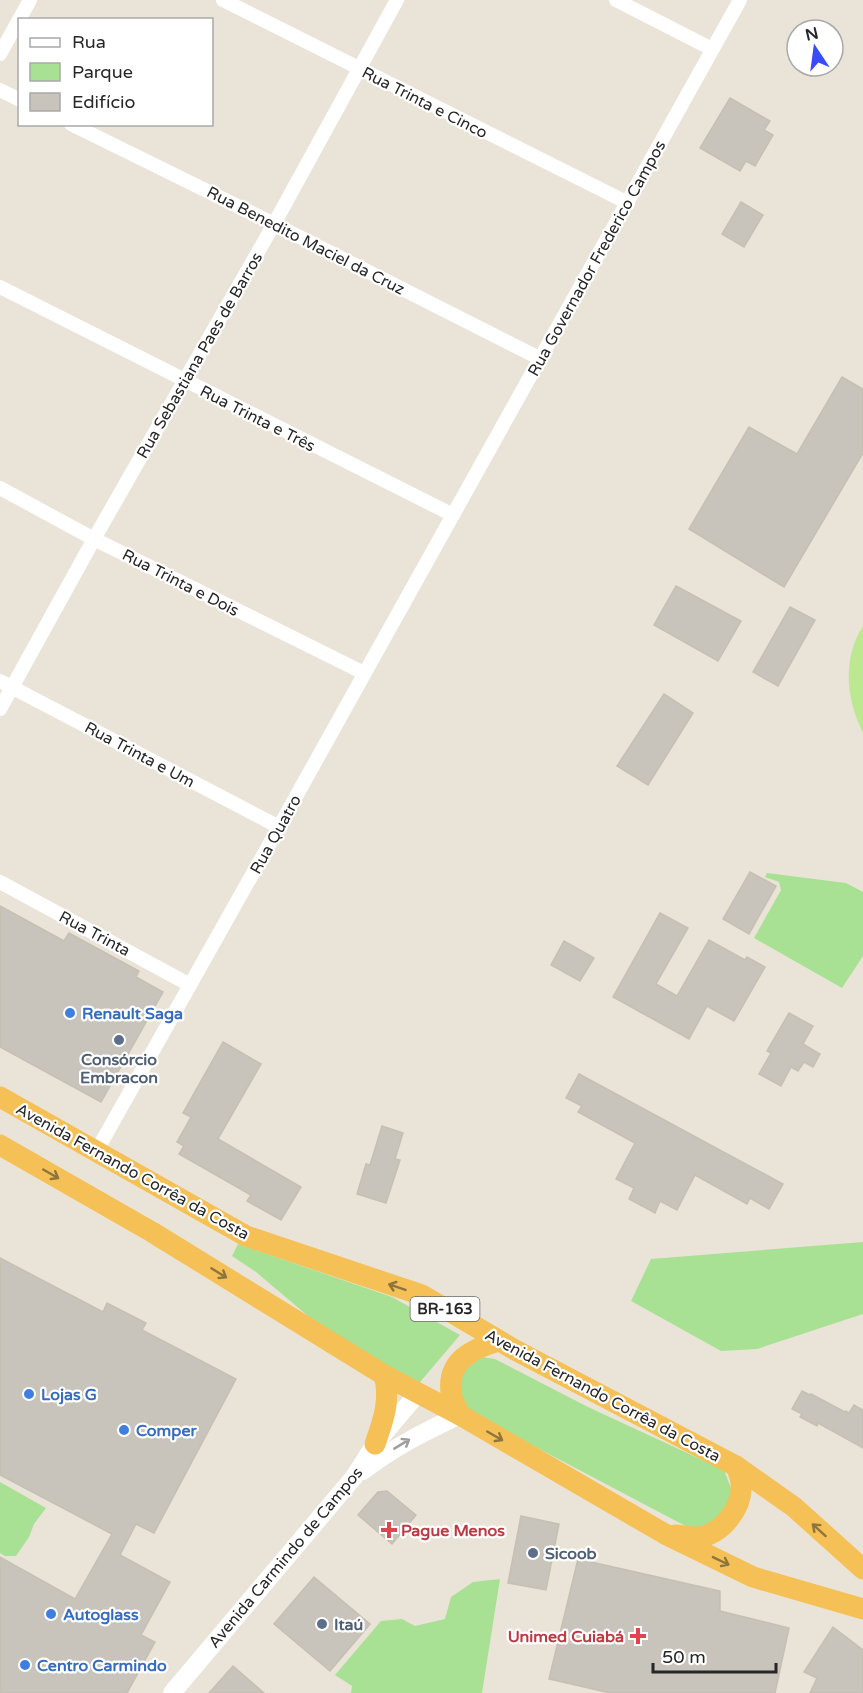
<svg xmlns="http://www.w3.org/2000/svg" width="863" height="1693" font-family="'Varela Round',sans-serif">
  <rect width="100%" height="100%" fill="#eae4d8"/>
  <g fill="#a8e194">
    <path d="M 767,873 L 846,883 L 863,892 L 863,956 L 842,988 L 754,938 L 781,890 L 779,882 L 765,877 Z"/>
    <path d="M 863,1242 L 863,1314 L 757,1349 L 721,1351 L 631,1301 L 651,1259 Z"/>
    <path d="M 238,1244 L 392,1297 L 460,1335 L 415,1388 L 315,1322 L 256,1272 L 232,1256 Z"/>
    <path d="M 482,1357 L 495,1359 L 588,1407 L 724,1470 L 734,1496 L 720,1522 L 695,1531 L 467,1411 C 458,1402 454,1375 465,1366 C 470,1362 477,1360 482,1357 Z"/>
    <path d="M 0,1482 L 46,1508 L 34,1524 L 29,1537 L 16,1556 L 5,1556 L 0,1553 Z"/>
    <path d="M 500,1579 L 482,1693 L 351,1693 L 352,1686 L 335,1675 L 381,1621 L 402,1619 L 415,1626 L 445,1619 L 451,1597 L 473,1582 Z"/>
  </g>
  <path fill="#bbe890" d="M 863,626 L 863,733 C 846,699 842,659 863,626 Z"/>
  <g fill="#c8c3bb" stroke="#c5c0b2" stroke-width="1.5">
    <path d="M 730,98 L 770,121 L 764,130 L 773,135 L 755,166 L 746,161 L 740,171 L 700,148 Z"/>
    <path d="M 741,202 L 763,215 L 744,247 L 722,234 Z"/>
    <path d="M 842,377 L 863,389 L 863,453 L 784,587 L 689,529 L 749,427 L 797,454 Z"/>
    <path d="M 676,586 L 741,621 L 718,661 L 654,625 Z"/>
    <path d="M 790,607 L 815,620 L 778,686 L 753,672 Z"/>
    <path d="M 664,694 L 693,713 L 648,785 L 617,766 Z"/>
    <path d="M 750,872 L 776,886 L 749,934 L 723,919 Z"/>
    <path d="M 0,906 L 64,941 L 69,933 L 139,971 L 136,977 L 163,992 L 101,1102 L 0,1047 Z"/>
    <path d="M 660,913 L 688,928 L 656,984 L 677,996 L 709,940 L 745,960 L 747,957 L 765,967 L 734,1021 L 707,1006 L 689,1039 L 613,997 Z"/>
    <path d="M 564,941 L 594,958 L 580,981 L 551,965 Z"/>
    <path d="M 789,1013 L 813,1026 L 803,1044 L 820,1054 L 813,1067 L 804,1062 L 798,1071 L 791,1067 L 781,1086 L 759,1074 L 771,1053 L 767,1051 Z"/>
    <path d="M 223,1042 L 261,1064 L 218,1139 L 301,1187 L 281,1220 L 247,1201 L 251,1195 L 179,1154 L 184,1146 L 177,1142 L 191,1117 L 183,1113 Z"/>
    <path d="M 579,1074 L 783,1184 L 769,1209 L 750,1198 L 747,1204 L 695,1175 L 677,1210 L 660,1201 L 655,1213 L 629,1199 L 634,1188 L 616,1179 L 635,1143 L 578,1112 L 582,1106 L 566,1098 Z"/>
    <path d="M 382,1126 L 403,1133 L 395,1159 L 400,1160 L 386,1203 L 357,1194 L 366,1164 L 370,1165 Z"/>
    <path d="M 0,1258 L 103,1312 L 107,1303 L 146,1323 L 142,1330 L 236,1379 L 154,1533 L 136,1524 L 120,1555 L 170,1582 L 141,1635 L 155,1642 L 127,1693 L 0,1693 L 0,1557 L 75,1599 L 112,1534 L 0,1475 Z"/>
    <path d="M 802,1391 L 810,1395 L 811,1394 L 845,1412 L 846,1411 L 849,1413 L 854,1405 L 863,1410 L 863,1448 L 818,1423 L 817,1426 L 800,1417 L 802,1414 L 792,1409 Z"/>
    <path d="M 387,1491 L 416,1515 L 392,1544 L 358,1515 L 378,1492 Z"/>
    <path d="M 521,1516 L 559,1524 L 546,1590 L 508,1583 Z"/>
    <path d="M 578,1559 L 720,1591 L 720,1611 L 789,1628 L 775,1693 L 610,1693 L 549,1679 Z"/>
    <path d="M 314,1577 L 370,1624 L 330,1671 L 274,1624 Z"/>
    <path d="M 833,1627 L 863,1650 L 863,1693 L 810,1693 L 817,1678 L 804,1672 Z"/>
    <path d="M 233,1666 L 264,1693 L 209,1693 Z"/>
  </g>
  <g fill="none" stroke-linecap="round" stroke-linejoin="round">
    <g stroke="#fff" stroke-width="14">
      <path d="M 223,0 L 628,203"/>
      <path d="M 616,0 L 712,49"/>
      <path d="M 0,54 L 30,0"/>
      <path d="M 0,90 L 20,100"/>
      <path d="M 71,124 L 274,224 L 539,358"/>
      <path d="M 0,287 L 453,515"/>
      <path d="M 0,488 L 94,539 L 364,673"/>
      <path d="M 0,681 L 279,827"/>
      <path d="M 0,709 L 94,539 L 274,224 L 397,0"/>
      <path d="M 0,882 L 190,985"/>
      <path d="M 96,1152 L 279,827 L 740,0"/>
    </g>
    <g stroke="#fff" stroke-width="18">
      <path d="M 363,1471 C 394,1447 424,1432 460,1415"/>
      <path d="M 172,1693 L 354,1477 L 375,1444 L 419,1392"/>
    </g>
    <g stroke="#f5c055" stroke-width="21">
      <path d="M 0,1097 L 246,1236 L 422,1295 L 515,1350 L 736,1466 L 794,1507 L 863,1569"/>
      <path d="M 0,1145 L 152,1232 L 384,1375 L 460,1415 L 665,1534 L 753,1577 L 863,1609"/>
      <path d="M 460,1415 C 457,1408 452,1400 451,1392 C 447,1360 474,1348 499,1341"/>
      <path d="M 375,1444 C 383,1421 391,1400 384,1375"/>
      <path d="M 675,1535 C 682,1535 691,1538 698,1537 C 722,1535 743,1507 741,1484 C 741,1478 738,1471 736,1466"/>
    </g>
  </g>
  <defs><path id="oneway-shaft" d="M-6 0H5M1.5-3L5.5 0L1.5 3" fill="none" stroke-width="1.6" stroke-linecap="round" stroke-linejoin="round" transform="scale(1.5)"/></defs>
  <g stroke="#8e743e">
    <use href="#oneway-shaft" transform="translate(51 1174) rotate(30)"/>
    <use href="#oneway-shaft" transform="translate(219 1273) rotate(32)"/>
    <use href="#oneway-shaft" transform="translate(397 1287) rotate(-161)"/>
    <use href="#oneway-shaft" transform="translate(495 1436) rotate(30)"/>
    <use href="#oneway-shaft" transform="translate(819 1530) rotate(-138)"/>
    <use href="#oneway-shaft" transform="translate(721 1561) rotate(26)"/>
  </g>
  <use stroke="#9e9e9e" href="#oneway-shaft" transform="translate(402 1444) rotate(-31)"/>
  <g fill="#3f7fe0" stroke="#fff" stroke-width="2">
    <circle cx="70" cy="1013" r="6"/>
    <circle cx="29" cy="1394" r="6"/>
    <circle cx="124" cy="1430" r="6"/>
    <circle cx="51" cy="1614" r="6"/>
    <circle cx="25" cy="1665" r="6"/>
  </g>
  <g fill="#5c6f8a" stroke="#fff" stroke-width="2">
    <circle cx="119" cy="1040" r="6"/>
    <circle cx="533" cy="1553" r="6"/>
    <circle cx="322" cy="1624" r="6"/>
  </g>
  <g fill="#e0444e" stroke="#fff" stroke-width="2">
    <path d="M386 1521h6v6h6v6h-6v6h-6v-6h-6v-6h6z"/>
    <path d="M635 1627h6v6h6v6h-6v6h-6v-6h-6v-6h6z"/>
  </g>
  <g text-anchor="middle" stroke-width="4.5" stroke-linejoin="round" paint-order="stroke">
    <rect fill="#fff" stroke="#686868" stroke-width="1.5" x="410.5" y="1297" width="69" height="24" rx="4.5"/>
    <g font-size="15" font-weight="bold" fill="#272727">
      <text x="445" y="1314">BR-163</text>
    </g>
    <g font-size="16" fill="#272727" stroke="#fff">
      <text transform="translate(425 102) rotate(27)" y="6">Rua Trinta e Cinco</text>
      <text transform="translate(306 240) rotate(27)" y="6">Rua Benedito Maciel da Cruz</text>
      <text transform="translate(596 258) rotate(-61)" y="6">Rua Governador Frederico Campos</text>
      <text transform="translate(199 355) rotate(-60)" y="6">Rua Sebastiana Paes de Barros</text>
      <text transform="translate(258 418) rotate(27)" y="6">Rua Trinta e Três</text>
      <text transform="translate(181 582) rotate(27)" y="6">Rua Trinta e Dois</text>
      <text transform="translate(140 754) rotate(28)" y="6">Rua Trinta e Um</text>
      <text transform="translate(275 834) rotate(-61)" y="6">Rua Quatro</text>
      <text transform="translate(95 933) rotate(28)" y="6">Rua Trinta</text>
      <text transform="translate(133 1171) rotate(29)" y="6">Avenida Fernando Corrêa da Costa</text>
      <text transform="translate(603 1395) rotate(28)" y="6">Avenida Fernando Corrêa da Costa</text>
      <text transform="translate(285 1557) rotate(-50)" y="6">Avenida Carmindo de Campos</text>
    </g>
    <g font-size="16" font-weight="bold" fill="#366cbe" stroke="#fff" text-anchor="start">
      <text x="82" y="1019">Renault Saga</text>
      <text x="41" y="1400">Lojas G</text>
      <text x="136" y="1436">Comper</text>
      <text x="63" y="1620">Autoglass</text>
      <text x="37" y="1671">Centro Carmindo</text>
    </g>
    <g font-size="16" font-weight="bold" fill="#4e5e75" stroke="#fff" text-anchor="start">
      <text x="119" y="1065" text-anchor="middle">Consórcio<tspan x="119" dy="18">Embracon</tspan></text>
      <text x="545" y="1559">Sicoob</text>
      <text x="334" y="1630">Itaú</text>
    </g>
    <g font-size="16" font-weight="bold" fill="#be3a42" stroke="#fff" text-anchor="start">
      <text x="401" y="1536">Pague Menos</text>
      <text x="624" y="1642" text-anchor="end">Unimed Cuiabá</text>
    </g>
  </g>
  <rect x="18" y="18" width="195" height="108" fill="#ffffff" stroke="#a9a9a9" stroke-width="1.5"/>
  <rect x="30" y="38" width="30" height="9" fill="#ffffff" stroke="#a9a9a9" stroke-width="1.5"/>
  <text x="72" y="48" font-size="18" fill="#272727">Rua</text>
  <rect x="30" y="63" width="30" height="18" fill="#a8e194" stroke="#a9a9a9" stroke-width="1.5"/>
  <text x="72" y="78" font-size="18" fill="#272727">Parque</text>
  <rect x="30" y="93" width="30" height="18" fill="#c8c3bb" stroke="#a9a9a9" stroke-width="1.5"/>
  <text x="72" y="108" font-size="18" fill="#272727">Edifício</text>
  <g transform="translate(815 48) rotate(347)"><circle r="28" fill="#ffffff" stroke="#a9a9a9" stroke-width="1.5"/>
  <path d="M0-4.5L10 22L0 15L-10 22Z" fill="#384cf7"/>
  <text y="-9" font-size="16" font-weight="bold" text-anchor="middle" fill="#272727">N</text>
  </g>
  <path d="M653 1663v9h123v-9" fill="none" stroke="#272727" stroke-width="3"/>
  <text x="662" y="1663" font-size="18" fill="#272727" stroke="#ffffff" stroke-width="4.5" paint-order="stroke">50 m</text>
</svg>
